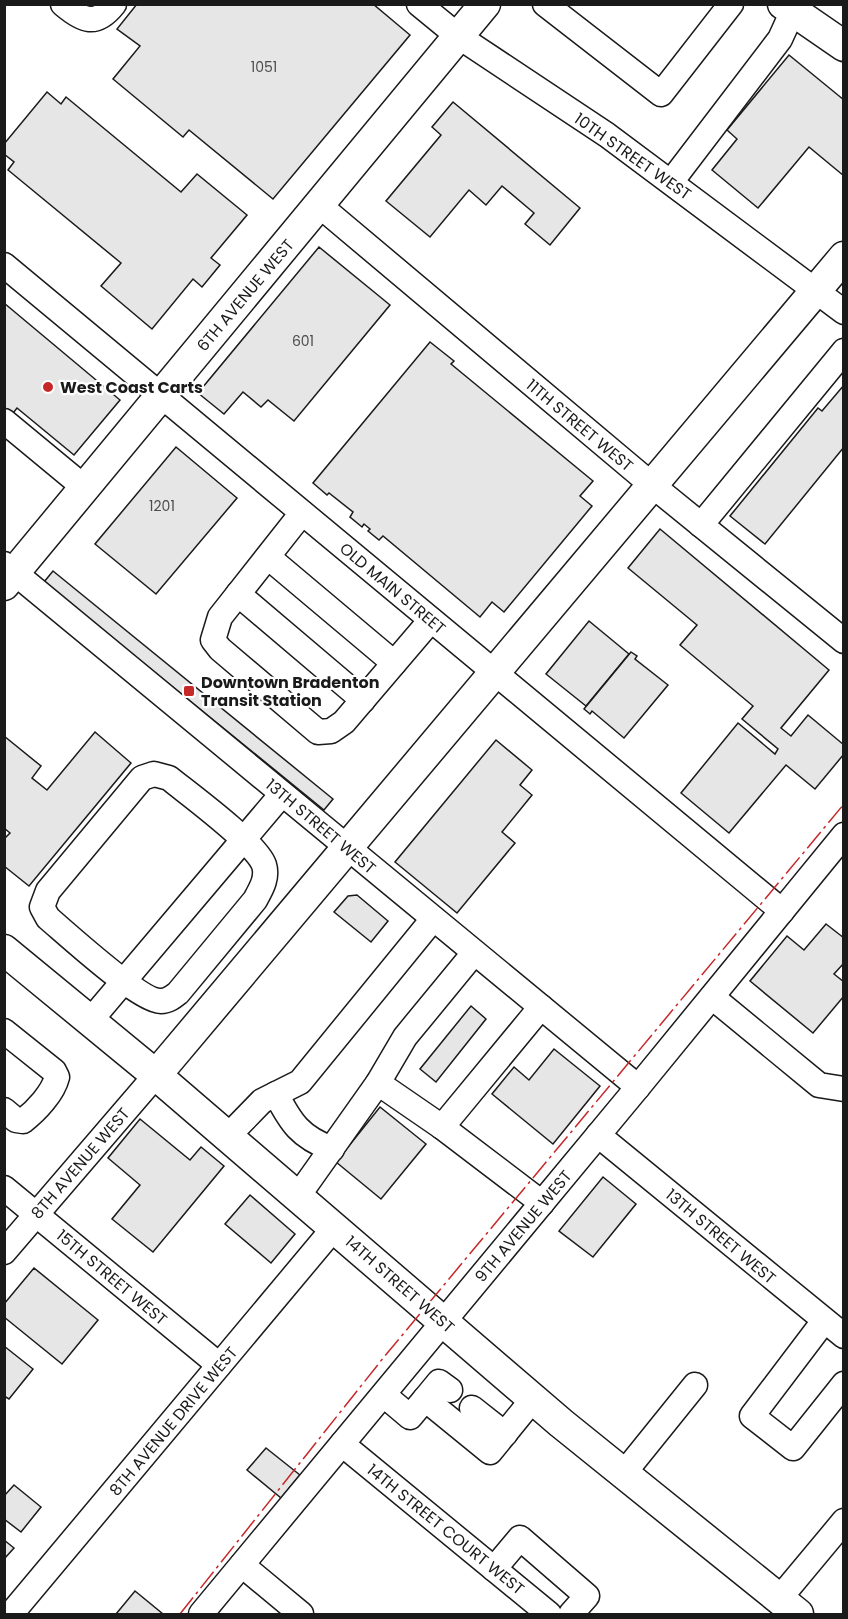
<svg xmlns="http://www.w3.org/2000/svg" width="848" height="1619" font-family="Poppins,sans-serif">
  <rect width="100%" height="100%" fill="#fff"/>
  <g fill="#e6e6e6" stroke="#1a1a1a" stroke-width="1.5">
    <path d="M 137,4 L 373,4 L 410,35 L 273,199 L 189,130 L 183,137 L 113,79 L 140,46 L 117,29 Z"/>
    <path d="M 789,55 L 844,100 L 844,176 L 809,147 L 758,208 L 712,170 L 737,139 L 727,130 Z"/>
    <path d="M 47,92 L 61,104 L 66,97 L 181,192 L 197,174 L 247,215 L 211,258 L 220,265 L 202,287 L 193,279 L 152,329 L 101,286 L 121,263 L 8,170 L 14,162 L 4,154 L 4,144 Z"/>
    <path d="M 453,102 L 580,208 L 550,245 L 525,224 L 534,213 L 502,186 L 486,205 L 469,190 L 430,237 L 386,201 L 441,135 L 432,127 Z"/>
    <path d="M 319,247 L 390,305 L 294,421 L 268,400 L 261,407 L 243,392 L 224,414 L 198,393 Z"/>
    <path d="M 4,303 L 120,400 L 74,455 L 17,408 L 10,417 L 4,413 Z"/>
    <path d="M 430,342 L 454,361 L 451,364 L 593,481 L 580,496 L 592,506 L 504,612 L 492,602 L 480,617 L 383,536 L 379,540 L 368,531 L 370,529 L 364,524 L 362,527 L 350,517 L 353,512 L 329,493 L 327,495 L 313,483 Z"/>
    <path d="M 844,385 L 844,447 L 765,544 L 730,516 L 818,408 L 822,411 Z"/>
    <path d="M 176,447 L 237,498 L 156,594 L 95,544 Z"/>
    <path d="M 660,529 L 829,670 L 781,728 L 791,736 L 808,715 L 844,745 L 844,754 L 815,789 L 786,765 L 729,833 L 681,793 L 738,723 L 775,754 L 778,749 L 742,719 L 753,706 L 680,645 L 697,625 L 628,568 Z"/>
    <path d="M 53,571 L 333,799 L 324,810 L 44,582 Z"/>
    <path d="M 589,621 L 629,654 L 586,706 L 546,674 Z"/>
    <path d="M 631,652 L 637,656 L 635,659 L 668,685 L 624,738 L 592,711 L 590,714 L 584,709 Z"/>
    <path d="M 95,732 L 131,763 L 29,886 L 4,866 L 4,839 L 10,833 L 4,828 L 4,736 L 41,766 L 32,778 L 47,790 Z"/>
    <path d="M 496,740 L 532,770 L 520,785 L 532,795 L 502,832 L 515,843 L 457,913 L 395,862 Z"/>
    <path d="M 357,895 L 388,921 L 371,942 L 334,912 L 348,896 Z"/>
    <path d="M 826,924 L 844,938 L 844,963 L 834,974 L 844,982 L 844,996 L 813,1033 L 750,981 L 787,936 L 804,950 Z"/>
    <path d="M 471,1006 L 486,1019 L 436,1082 L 420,1069 Z"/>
    <path d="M 554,1049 L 600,1086 L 553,1144 L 492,1094 L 514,1067 L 529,1080 Z"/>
    <path d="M 380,1107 L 426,1144 L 381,1199 L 336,1162 Z"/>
    <path d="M 140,1119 L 190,1160 L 201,1147 L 224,1166 L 153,1252 L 112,1219 L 140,1185 L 108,1158 Z"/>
    <path d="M 603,1177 L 636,1204 L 593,1257 L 559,1231 Z"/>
    <path d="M 250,1195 L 295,1234 L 271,1263 L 225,1224 Z"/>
    <path d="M 34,1268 L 98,1320 L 62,1364 L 4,1317 L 4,1304 Z"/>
    <path d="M 4,1346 L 33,1369 L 9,1399 L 4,1396 Z"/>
    <path d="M 266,1448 L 300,1475 L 281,1498 L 247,1470 Z"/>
    <path d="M 14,1485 L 41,1507 L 21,1532 L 4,1519 L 4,1496 Z"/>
    <path d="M 4,1540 L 14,1548 L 4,1559 Z"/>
    <path d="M 135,1591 L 163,1614 L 116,1614 Z"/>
  </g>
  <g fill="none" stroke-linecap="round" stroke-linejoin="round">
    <defs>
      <g id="minor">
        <path d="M 63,4 C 83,21 96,27 114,4"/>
        <path d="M 419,4 L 458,36 L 607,135 L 844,312"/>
        <path d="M 545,4 L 661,94 L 731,4"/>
        <path d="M 671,182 L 780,39 L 796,4"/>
        <path d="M 319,205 L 652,485 L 844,641"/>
        <path d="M 4,265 L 782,911"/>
        <path d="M 4,421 L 85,488"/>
        <path d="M 302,513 L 220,617 L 213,640 L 220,649 L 318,732 L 331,731 L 344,722 L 431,620"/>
        <path d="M 701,525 L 844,351"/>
        <path d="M 268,557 L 394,663"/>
        <path d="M 4,564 L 638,1087"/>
        <path d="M 238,594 L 363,700"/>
        <path d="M 154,774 L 169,778 C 190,795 256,843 264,865 C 268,878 261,889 255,900 L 178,993 C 173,997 168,1001 161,1001 C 141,1002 67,934 48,918 L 42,907 L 48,891 L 142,778 Z"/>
        <path d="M 712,997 L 819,1085 L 844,1089"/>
        <path d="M 90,1021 L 282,794"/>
        <path d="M 4,1031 L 54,1071 L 57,1077 C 53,1093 36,1111 23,1121 L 16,1120 L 4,1110"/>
        <path d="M 378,1083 L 442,1127 L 542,1203"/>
        <path d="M 276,1094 C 291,1123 300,1137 332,1149"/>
        <path d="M 442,1127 L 541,1007"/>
        <path d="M 598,1135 L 844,1336"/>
        <path d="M 228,1136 L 262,1101 L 300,1082 L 433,919"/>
        <path d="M 4,1188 L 219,1365"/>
        <path d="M 298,1196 L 378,1083 L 405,1037 L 474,953"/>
        <path d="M 4,1252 L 156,1075"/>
        <path d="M 824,1321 L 752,1416 L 793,1448 L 844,1384"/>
        <path d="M 384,1395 L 410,1417 L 425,1399 L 490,1452 L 533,1399"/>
        <path d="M 425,1399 L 439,1382 L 450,1390"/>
        <path d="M 472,1408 L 505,1434"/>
        <path d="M 342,1444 L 549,1614"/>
        <path d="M 624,1473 L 695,1385"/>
        <path d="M 242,1565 L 301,1614"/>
        <path d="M 494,1569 L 520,1538 L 587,1596 L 571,1614"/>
        <path d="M 779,1599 L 844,1521"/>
        <path d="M 11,1614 L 334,1228"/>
        <path d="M 201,1614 L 638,1087 L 844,835"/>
      </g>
      <g id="major">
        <path d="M 783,4 L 844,46"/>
        <path d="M 4,585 L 485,4"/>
        <path d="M 4,950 L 156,1075 L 561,1423 L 798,1614"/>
        <path d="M 156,1075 L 844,257"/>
      </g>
    </defs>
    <use href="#minor" stroke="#1a1a1a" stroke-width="27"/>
    <use href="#major" stroke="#1a1a1a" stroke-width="33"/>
    <use href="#minor" stroke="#fff" stroke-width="24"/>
    <use href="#major" stroke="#fff" stroke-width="30"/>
    <path stroke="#c62828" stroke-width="1.5" stroke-dasharray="21 4.5 3 4.5" stroke-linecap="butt" d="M 180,1614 L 384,1357 L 844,804"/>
  </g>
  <g fill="#c62828" stroke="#fff" stroke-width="2">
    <circle cx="48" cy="387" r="6"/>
    <rect x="183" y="685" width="12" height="12" rx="3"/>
  </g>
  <g text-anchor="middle" stroke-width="4.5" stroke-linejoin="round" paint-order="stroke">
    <g font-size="14" fill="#4d4d4d">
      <text x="264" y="72">1051</text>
      <text x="303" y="346">601</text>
      <text x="162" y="511">1201</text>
    </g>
    <g font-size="16" fill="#1a1a1a" stroke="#fff">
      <text transform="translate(633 156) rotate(35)" y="6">10TH STREET WEST</text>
      <text transform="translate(245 295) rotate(-50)" y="6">6TH AVENUE WEST</text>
      <text transform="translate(580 425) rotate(40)" y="6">11TH STREET WEST</text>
      <text transform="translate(393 588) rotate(40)" y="6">OLD MAIN STREET</text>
      <text transform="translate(321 826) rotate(40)" y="6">13TH STREET WEST</text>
      <text transform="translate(80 1163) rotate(-49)" y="6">8TH AVENUE WEST</text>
      <text transform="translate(523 1226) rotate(-50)" y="6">9TH AVENUE WEST</text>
      <text transform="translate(721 1236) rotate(40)" y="6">13TH STREET WEST</text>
      <text transform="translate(112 1277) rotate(40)" y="6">15TH STREET WEST</text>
      <text transform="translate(400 1284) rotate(41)" y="6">14TH STREET WEST</text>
      <text transform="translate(173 1421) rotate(-50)" y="6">8TH AVENUE DRIVE WEST</text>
      <text transform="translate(446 1529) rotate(39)" y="6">14TH STREET COURT WEST</text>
    </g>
    <g font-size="16" font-weight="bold" fill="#1a1a1a" stroke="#fff" text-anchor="start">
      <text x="60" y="393">West Coast Carts</text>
      <text x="201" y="688">Downtown Bradenton<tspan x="201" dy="18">Transit Station</tspan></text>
    </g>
  </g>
  <rect width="848" height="1619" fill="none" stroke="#1a1a1a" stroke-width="12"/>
</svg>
